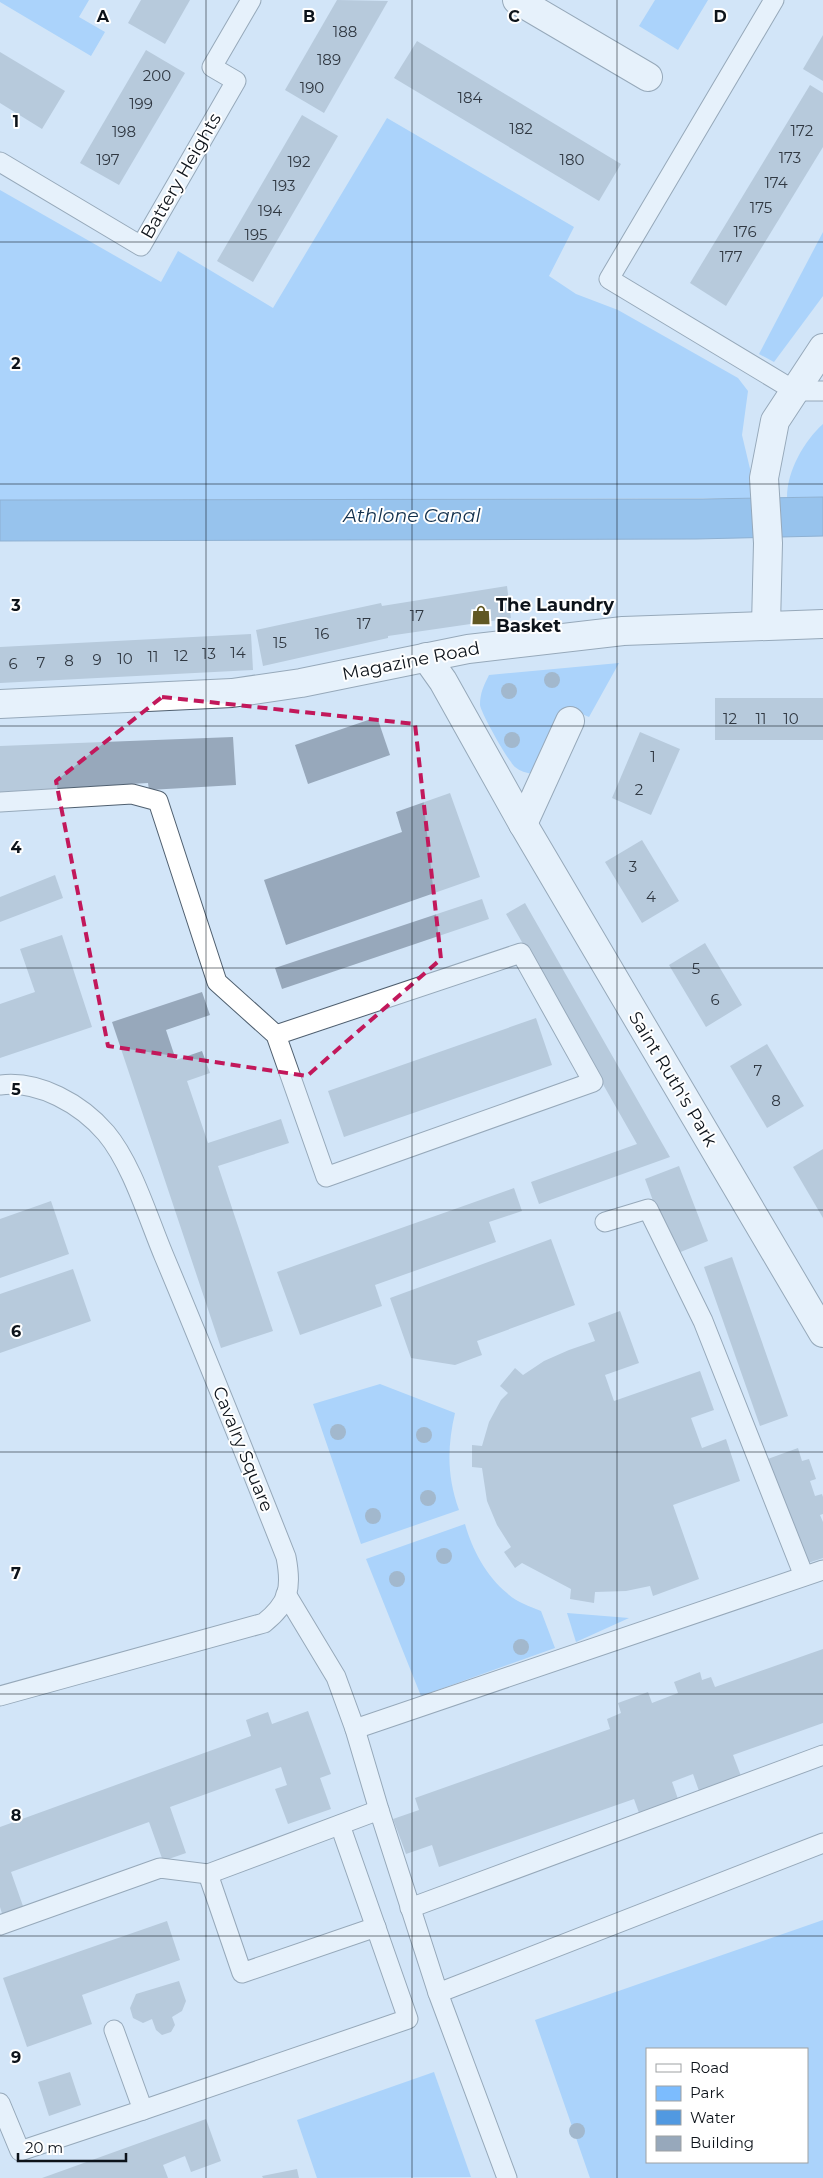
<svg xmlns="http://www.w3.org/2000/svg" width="823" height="2178" font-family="Montserrat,sans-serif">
  <rect width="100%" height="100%" fill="#d2e5f8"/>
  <g fill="#7cbcfe" fill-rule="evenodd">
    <path d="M 0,0 L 89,0 L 79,17 L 105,32 L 91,56 L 0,2 Z"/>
    <path d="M 655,0 L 708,0 L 678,50 L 639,26 Z"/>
    <path d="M 387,118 L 574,227 L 549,276 L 576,294 L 618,310 L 738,378 L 748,391 L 742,435 L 751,473 L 751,498 L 0,500 L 0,190 L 161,282 L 178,251 L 273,308 Z"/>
    <path d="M 823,232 L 823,296 L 774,362 L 759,354 Z"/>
    <path d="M 823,424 L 823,497 L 787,497 C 787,471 804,441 823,424 Z"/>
    <path d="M 619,663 L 589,717 L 565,707 L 533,774 C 526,773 520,771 515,767 C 508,761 481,713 480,705 C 480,693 484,685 489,675 Z"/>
    <path d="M 380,1384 L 455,1413 C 447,1447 447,1477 459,1510 L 361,1544 L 313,1404 Z"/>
    <path d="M 465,1524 C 472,1549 486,1576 507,1593 C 516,1602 529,1606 541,1611 L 555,1648 L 421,1696 L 366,1559 Z"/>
    <path d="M 567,1613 L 629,1618 L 576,1642 Z"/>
    <path d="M 823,1920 L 823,2178 L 590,2178 L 535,2020 ZM 647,2049 L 807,2049 L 807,2162 L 647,2162 Z"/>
    <path d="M 434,2072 L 471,2177 L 317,2178 L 297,2120 Z"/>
  </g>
  <path fill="#5199e1" stroke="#3d71a5" d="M 823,497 L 823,536 L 696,539 L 0,541 L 0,500 L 703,499 Z"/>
  <g fill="#97a8bb">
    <path d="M 141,0 L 190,0 L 165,44 L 128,23 Z"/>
    <path d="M 337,0 L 388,1 L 324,113 L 285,90 Z"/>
    <path d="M 823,35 L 823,81 L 803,69 Z"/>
    <path d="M 417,41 L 621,164 L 599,201 L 394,78 Z"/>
    <path d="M 146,50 L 185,73 L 119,185 L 80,163 Z"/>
    <path d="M 0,52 L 65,91 L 42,129 L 0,103 Z"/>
    <path d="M 810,85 L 823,93 L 823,147 L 726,306 L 690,283 Z"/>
    <path d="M 302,115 L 338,136 L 253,282 L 217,261 Z"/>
    <path d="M 507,586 L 511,618 L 388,636 L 388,638 L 263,666 L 256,630 L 381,603 L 382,606 Z"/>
    <path d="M 251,634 L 253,670 L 0,683 L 0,647 Z"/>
    <rect x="715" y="698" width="108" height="42"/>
    <path d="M 377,717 L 390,755 L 308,784 L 295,745 Z"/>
    <path d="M 640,732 L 680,749 L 651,815 L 612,798 Z"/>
    <path d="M 233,737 L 236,785 L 149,790 L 148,783 L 0,792 L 0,746 Z"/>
    <path d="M 450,793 L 480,877 L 286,945 L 264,880 L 402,832 L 396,812 Z"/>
    <path d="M 642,840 L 679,901 L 642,923 L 605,862 Z"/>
    <path d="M 55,875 L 63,898 L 0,922 L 0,897 Z"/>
    <path d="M 482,899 L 489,919 L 282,989 L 275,968 Z"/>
    <path d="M 525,903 L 670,1157 L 539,1204 L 531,1182 L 637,1144 L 506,914 Z"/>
    <path d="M 62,935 L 92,1027 L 0,1058 L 0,1004 L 35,992 L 20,949 Z"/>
    <path d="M 705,943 L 742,1005 L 706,1027 L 669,965 Z"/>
    <path d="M 202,992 L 210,1015 L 166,1030 L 176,1060 L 202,1051 L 210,1073 L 187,1081 L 208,1143 L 281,1119 L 289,1143 L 218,1166 L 273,1331 L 221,1348 L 112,1022 Z"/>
    <path d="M 536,1018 L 552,1065 L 344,1137 L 328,1091 Z"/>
    <path d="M 767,1044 L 804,1106 L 767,1128 L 730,1066 Z"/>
    <path d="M 823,1149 L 823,1218 L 793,1167 Z"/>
    <path d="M 679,1166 L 708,1241 L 673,1255 L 645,1179 Z"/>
    <path d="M 514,1188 L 522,1211 L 489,1222 L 496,1242 L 375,1285 L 382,1306 L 300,1335 L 277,1272 Z"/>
    <path d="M 51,1201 L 69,1254 L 0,1278 L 0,1219 Z"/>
    <path d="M 551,1239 L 575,1305 L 477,1341 L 482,1355 L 455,1365 L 411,1358 L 390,1298 Z"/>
    <path d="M 732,1257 L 788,1416 L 760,1426 L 704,1267 Z"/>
    <path d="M 73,1269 L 91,1321 L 0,1353 L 0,1294 Z"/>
    <path d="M 620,1311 L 639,1363 L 605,1375 L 614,1401 L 700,1371 L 714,1410 L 691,1418 L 702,1448 L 726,1439 L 740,1481 L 673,1505 L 699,1579 L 653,1596 L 650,1586 L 626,1591 L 595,1592 L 594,1603 L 570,1599 L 571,1589 L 522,1563 L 515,1568 L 504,1552 L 511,1547 L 497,1525 L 487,1501 L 482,1468 L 472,1467 L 472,1445 L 482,1446 L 489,1422 L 501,1400 L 508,1393 L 500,1386 L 515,1368 L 523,1375 L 544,1361 L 569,1350 L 595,1341 L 588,1323 Z"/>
    <path d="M 798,1448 L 802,1461 L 809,1459 L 816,1479 L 810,1481 L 815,1496 L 822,1494 L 823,1497 L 823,1514 L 820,1515 L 823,1522 L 823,1558 L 802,1565 L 765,1460 Z"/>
    <path d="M 823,1649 L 823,1723 L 733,1755 L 741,1776 L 699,1791 L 693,1774 L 672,1782 L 678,1799 L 639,1813 L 634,1799 L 439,1867 L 432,1845 L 406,1854 L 393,1819 L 419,1810 L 415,1798 L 610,1729 L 607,1719 L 621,1713 L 618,1703 L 648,1692 L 652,1703 L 678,1693 L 674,1682 L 700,1672 L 702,1680 L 711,1677 L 715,1687 Z"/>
    <path d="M 308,1711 L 331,1774 L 320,1778 L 331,1809 L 288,1824 L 275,1789 L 287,1785 L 281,1767 L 170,1807 L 186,1853 L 163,1861 L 149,1822 L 11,1872 L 24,1909 L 3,1917 L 0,1907 L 0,1827 L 251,1736 L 246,1720 L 268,1712 L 272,1724 Z"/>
    <path d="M 167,1921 L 180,1960 L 82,1995 L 92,2024 L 27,2047 L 3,1978 Z"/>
    <path d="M 179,1981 L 186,2001 L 182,2011 L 172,2017 L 175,2025 L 171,2032 L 162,2035 L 156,2030 L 152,2019 L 143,2023 L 133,2018 L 130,2008 L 136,1994 Z"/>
    <path d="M 70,2072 L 81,2105 L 49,2116 L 38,2082 Z"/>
    <path d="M 206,2119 L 221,2161 L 191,2172 L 185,2156 L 163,2165 L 168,2178 L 42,2178 Z"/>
    <path d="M 297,2169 L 299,2178 L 263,2178 L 262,2176 Z"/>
  </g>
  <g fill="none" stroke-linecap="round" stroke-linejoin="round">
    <defs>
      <g id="service">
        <path d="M 774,0 L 609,279 L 795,391 L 823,391"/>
        <path d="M 0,162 L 141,246 L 236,81 L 212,67 L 251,0"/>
        <path d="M 0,802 L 132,794 L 158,801 L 217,982 L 276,1035 L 326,1177 L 593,1082 L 521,953 L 276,1035"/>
        <path d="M 0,1085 C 39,1080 81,1104 106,1133 C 132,1164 148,1218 164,1256 C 206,1356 246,1456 286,1557 C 292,1588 289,1603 264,1623 L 0,1696"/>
        <path d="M 605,1222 L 648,1209 L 703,1321 L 804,1576"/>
        <path d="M 286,1594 L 336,1677 L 355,1729 L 379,1810 L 438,1993 L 507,2178"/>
        <path d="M 355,1729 L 823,1570"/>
        <path d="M 208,1874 L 242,1973 L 376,1927"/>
        <path d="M 410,1908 L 823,1755"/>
        <path d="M 0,1925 L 160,1868 L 208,1874 L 379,1810"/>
        <path d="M 438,1993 L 823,1843"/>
        <path d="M 0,2103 L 20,2151 L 143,2110 L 114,2030"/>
        <path d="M 143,2110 L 408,2019 L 340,1825"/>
      </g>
      <g id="minor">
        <path d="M 517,0 L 648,77"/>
        <path d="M 766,625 L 768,543 L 764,478 L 775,421 L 823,348"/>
        <path d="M 426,657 L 443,681 L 523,824 L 823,1333"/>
        <path d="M 0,704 L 232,693 L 301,683 L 468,649 L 623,631 L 823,624"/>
        <path d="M 523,824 L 570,721"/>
      </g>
    </defs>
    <use href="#service" stroke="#4f5f6f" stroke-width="21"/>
    <use href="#minor" stroke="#4f5f6f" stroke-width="30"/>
    <use href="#service" stroke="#fff" stroke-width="19"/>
    <use href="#minor" stroke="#fff" stroke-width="28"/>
  </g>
  <g fill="#688199">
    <circle cx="552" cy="680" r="8"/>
    <circle cx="509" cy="691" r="8"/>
    <circle cx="512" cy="740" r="8"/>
    <circle cx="338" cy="1432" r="8"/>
    <circle cx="424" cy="1435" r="8"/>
    <circle cx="428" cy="1498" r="8"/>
    <circle cx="373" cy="1516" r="8"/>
    <circle cx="444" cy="1556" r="8"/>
    <circle cx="397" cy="1579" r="8"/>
    <circle cx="521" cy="1647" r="8"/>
    <circle cx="577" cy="2131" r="8"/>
  </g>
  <path d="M0 0H823V2178H0ZM 162,697 L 415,724 L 441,959 L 307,1076 L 108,1046 L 56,781 Z" fill="#d2e5f8" fill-opacity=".55" fill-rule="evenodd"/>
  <path fill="none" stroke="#c2185b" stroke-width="4" stroke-dasharray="10 6" stroke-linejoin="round" d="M 162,697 L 415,724 L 441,959 L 307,1076 L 108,1046 L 56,781 Z"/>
  <path fill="none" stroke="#0d131a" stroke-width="1" stroke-opacity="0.55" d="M 206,0 L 206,2178M 412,0 L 412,2178M 617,0 L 617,2178M 0,242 L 823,242M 0,484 L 823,484M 0,726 L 823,726M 0,968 L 823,968M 0,1210 L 823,1210M 0,1452 L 823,1452M 0,1694 L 823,1694M 0,1936 L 823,1936"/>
  <defs>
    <symbol id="shop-bare" viewBox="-9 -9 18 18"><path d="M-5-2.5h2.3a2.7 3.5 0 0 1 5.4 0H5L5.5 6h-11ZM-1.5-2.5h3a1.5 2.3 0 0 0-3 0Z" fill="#605723" stroke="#fff" stroke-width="2.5" paint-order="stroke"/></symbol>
  </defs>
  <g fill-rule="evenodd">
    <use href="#shop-bare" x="467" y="601" width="28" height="28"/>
  </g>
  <g text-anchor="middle" stroke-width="4" stroke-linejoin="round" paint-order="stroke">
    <g font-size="15" fill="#303842">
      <text x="345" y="37">188</text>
      <text x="329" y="65">189</text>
      <text x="157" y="81">200</text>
      <text x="312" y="93">190</text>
      <text x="470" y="103">184</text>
      <text x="141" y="109">199</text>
      <text x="521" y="134">182</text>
      <text x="802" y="136">172</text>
      <text x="124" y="137">198</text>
      <text x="790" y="163">173</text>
      <text x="108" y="165">197</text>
      <text x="572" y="165">180</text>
      <text x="299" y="167">192</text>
      <text x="776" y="188">174</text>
      <text x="284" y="191">193</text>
      <text x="761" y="213">175</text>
      <text x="270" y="216">194</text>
      <text x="745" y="237">176</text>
      <text x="256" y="240">195</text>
      <text x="731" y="262">177</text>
      <text x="417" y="621">17</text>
      <text x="364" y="629">17</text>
      <text x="322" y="639">16</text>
      <text x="280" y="648">15</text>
      <text x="238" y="658">14</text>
      <text x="209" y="659">13</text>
      <text x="181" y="661">12</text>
      <text x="153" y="662">11</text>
      <text x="125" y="664">10</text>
      <text x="97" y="665">9</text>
      <text x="69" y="666">8</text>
      <text x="41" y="668">7</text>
      <text x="13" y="669">6</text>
      <text x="730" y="724">12</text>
      <text x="761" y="724">11</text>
      <text x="791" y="724">10</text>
      <text x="653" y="762">1</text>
      <text x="639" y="795">2</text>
      <text x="633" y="872">3</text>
      <text x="651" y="902">4</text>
      <text x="696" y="974">5</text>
      <text x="715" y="1005">6</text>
      <text x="758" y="1076">7</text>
      <text x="776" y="1106">8</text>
    </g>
    <g font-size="18" fill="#0d131a" stroke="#fff">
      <text transform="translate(181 176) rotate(-60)" y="6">Battery Heights</text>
      <text transform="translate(411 661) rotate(-11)" y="6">Magazine Road</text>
      <text transform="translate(673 1079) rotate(59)" y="6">Saint Ruth's Park</text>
      <text transform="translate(243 1449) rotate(68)" y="6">Cavalry Square</text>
    </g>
    <g font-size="18" font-weight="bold" fill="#0d131a" stroke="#fff" text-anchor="start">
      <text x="496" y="611">The Laundry<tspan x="496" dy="21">Basket</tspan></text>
    </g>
    <g font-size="19" font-style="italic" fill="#112f4c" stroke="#fff">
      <text x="412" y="522">Athlone Canal</text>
    </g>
  </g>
  <g font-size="16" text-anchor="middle" font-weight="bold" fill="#0d131a" stroke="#fff" stroke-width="4" stroke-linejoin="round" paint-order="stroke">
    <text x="103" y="22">A</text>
    <text x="309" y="22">B</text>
    <text x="514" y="22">C</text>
    <text x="720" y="22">D</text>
    <text x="16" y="127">1</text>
    <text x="16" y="369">2</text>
    <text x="16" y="611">3</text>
    <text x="16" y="853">4</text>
    <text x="16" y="1095">5</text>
    <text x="16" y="1337">6</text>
    <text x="16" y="1579">7</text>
    <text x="16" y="1821">8</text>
    <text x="16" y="2063">9</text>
  </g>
  <rect x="646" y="2048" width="162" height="115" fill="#ffffff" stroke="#9ea1a3"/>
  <rect x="656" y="2064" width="25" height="8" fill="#ffffff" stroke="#9ea1a3"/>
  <text x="690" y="2073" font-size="15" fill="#0d131a">Road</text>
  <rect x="656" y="2086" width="25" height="15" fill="#7cbcfe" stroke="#9ea1a3"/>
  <text x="690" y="2098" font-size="15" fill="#0d131a">Park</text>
  <rect x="656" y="2110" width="25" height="15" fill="#5199e1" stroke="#9ea1a3"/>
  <text x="690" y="2123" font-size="15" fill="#0d131a">Water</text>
  <rect x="656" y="2136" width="25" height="15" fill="#97a8bb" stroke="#9ea1a3"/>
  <text x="690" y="2148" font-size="15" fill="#0d131a">Building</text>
  <path d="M18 2153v8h108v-8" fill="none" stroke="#0d131a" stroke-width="2.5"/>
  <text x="25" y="2153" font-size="15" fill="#0d131a" stroke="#ffffff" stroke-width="4" paint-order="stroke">20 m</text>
</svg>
